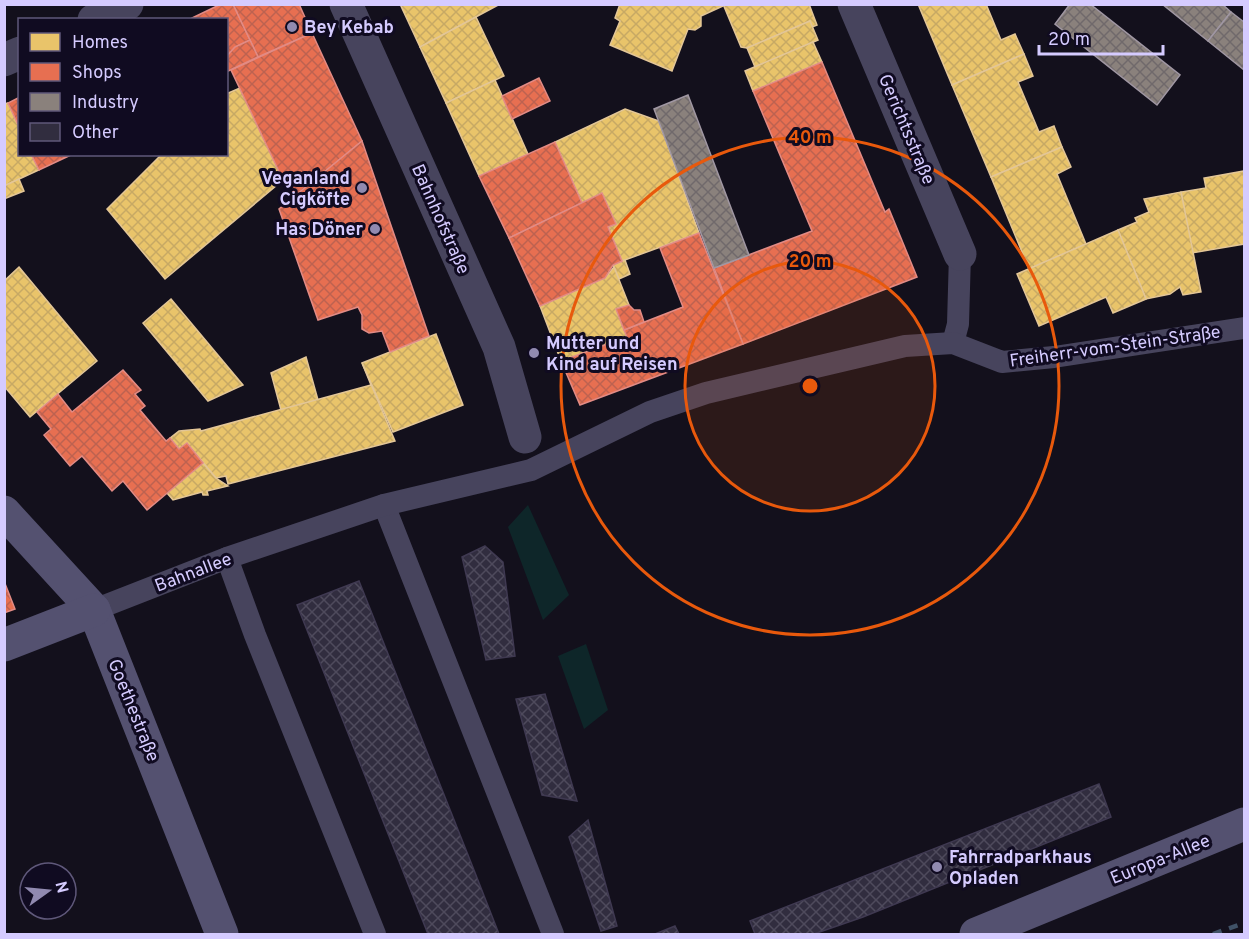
<svg xmlns="http://www.w3.org/2000/svg" width="1249" height="939" font-family="Overpass,sans-serif">
  <defs>
    <pattern id="homes-cross-hatch" width="8" height="8" patternUnits="userSpaceOnUse" patternTransform="scale(1.5)"><rect width="8" height="8" fill="#e9c46a"/><path d="M0 0l8 8M0 8l8-8" fill="none" stroke="#c7a964"/></pattern>
    <pattern id="shops-cross-hatch" width="8" height="8" patternUnits="userSpaceOnUse" patternTransform="scale(1.5)"><rect width="8" height="8" fill="#e76f51"/><path d="M0 0l8 8M0 8l8-8" fill="none" stroke="#bd6250"/></pattern>
    <pattern id="industry-cross-hatch" width="8" height="8" patternUnits="userSpaceOnUse" patternTransform="scale(1.5)"><rect width="8" height="8" fill="#8a817c"/><path d="M0 0l8 8M0 8l8-8" fill="none" stroke="#70696b"/></pattern>
    <pattern id="building-cross-hatch" width="8" height="8" patternUnits="userSpaceOnUse" patternTransform="scale(1.5)"><rect width="8" height="8" fill="#312d3f"/><path d="M0 0l8 8M0 8l8-8" fill="none" stroke="#4e4a5c"/></pattern>
  </defs>
  <rect width="100%" height="100%" fill="#13101c"/>
  <g fill="#0e2629">
    <path d="M 528,505 L 569,595 L 543,620 L 508,527 Z"/>
    <path d="M 586,644 L 608,710 L 584,729 L 558,656 Z"/>
  </g>
  <g fill="url(#homes-cross-hatch)" stroke="#e3c697" stroke-width="1.5">
    <path d="M 400,4 L 500,4 L 420,47 Z"/>
    <path d="M 620,4 L 723,4 L 723,6 L 701,16 L 701,26 L 695,30 L 688,29 L 672,71 L 610,45 L 620,21 L 615,18 Z"/>
    <path d="M 723,4 L 809,4 L 817,25 L 812,27 L 810,21 L 747,48 L 741,47 Z"/>
    <path d="M 918,4 L 986,4 L 1001,40 L 1015,34 L 1024,54 L 952,85 Z"/>
    <path d="M 476,17 L 504,76 L 446,103 L 420,47 Z"/>
    <path d="M 810,21 L 818,40 L 755,67 L 747,48 Z"/>
    <path d="M 813,42 L 822,62 L 753,91 L 745,71 Z"/>
    <path d="M 1024,54 L 1033,76 L 1018,82 L 1039,132 L 1054,126 L 1062,147 L 991,177 L 952,85 Z"/>
    <path d="M 495,80 L 528,154 L 479,176 L 446,103 Z"/>
    <path d="M 240,88 L 283,180 L 165,279 L 107,209 L 162,154 L 226,154 L 226,94 Z"/>
    <path d="M 8,103 L 20,129 L 20,154 L 31,154 L 39,170 L 4,186 L 4,104 Z"/>
    <path d="M 625,109 L 659,121 L 699,233 L 622,261 L 608,227 L 616,224 L 602,193 L 582,203 L 555,142 Z"/>
    <path d="M 1062,147 L 1071,167 L 1057,174 L 1086,244 L 1029,269 L 991,177 Z"/>
    <path d="M 1244,171 L 1244,244 L 1192,253 L 1181,192 L 1206,188 L 1204,178 Z"/>
    <path d="M 19,179 L 24,191 L 4,199 L 4,186 Z"/>
    <path d="M 1181,192 L 1201,292 L 1183,295 L 1180,287 L 1170,294 L 1146,299 L 1118,230 L 1137,222 L 1135,218 L 1149,212 L 1144,199 Z"/>
    <path d="M 1118,230 L 1146,299 L 1113,313 L 1106,297 L 1039,326 L 1017,274 Z"/>
    <path d="M 625,260 L 630,274 L 619,279 L 613,265 Z"/>
    <path d="M 19,267 L 97,361 L 30,417 L 4,386 L 4,281 Z"/>
    <path d="M 614,267 L 629,305 L 616,309 L 627,337 L 561,361 L 540,306 L 605,278 Z"/>
    <path d="M 171,299 L 243,385 L 208,401 L 143,323 Z"/>
    <path d="M 436,334 L 463,405 L 393,432 L 362,363 Z"/>
    <path d="M 306,357 L 318,400 L 281,410 L 271,373 Z"/>
    <path d="M 362,363 L 395,441 L 228,484 L 226,476 L 216,478 L 187,443 L 179,449 L 170,438 L 179,431 L 200,429 L 201,431 L 371,385 Z"/>
    <path d="M 203,463 L 216,478 L 228,486 L 207,491 L 208,495 L 203,495 L 202,492 L 173,500 L 167,493 Z"/>
  </g>
  <g fill="url(#shops-cross-hatch)" stroke="#e28b85" stroke-width="1.5">
    <path d="M 221,4 L 233,4 L 250,40 L 235,47 L 226,57 L 226,20 L 188,20 Z"/>
    <path d="M 233,4 L 299,4 L 312,33 L 258,57 Z"/>
    <path d="M 312,33 L 362,141 L 292,199 L 231,70 Z"/>
    <path d="M 250,40 L 258,57 L 226,72 L 226,57 L 235,47 Z"/>
    <path d="M 822,62 L 885,212 L 889,209 L 917,277 L 743,344 L 714,268 L 812,231 L 753,91 Z"/>
    <path d="M 539,78 L 550,101 L 512,119 L 502,96 Z"/>
    <path d="M 20,97 L 20,129 L 8,103 Z"/>
    <path d="M 362,141 L 429,336 L 390,352 L 382,331 L 369,333 L 362,329 L 362,315 L 358,307 L 318,320 L 279,209 Z"/>
    <path d="M 555,142 L 582,203 L 509,238 L 479,176 Z"/>
    <path d="M 31,154 L 73,154 L 39,170 Z"/>
    <path d="M 602,193 L 616,224 L 608,227 L 622,261 L 613,265 L 605,278 L 540,306 L 509,238 Z"/>
    <path d="M 699,233 L 743,344 L 580,405 L 561,361 L 627,337 L 624,330 L 683,307 L 660,248 Z"/>
    <path d="M 629,305 L 634,310 L 640,310 L 644,322 L 624,330 L 616,309 Z"/>
    <path d="M 123,370 L 141,390 L 135,394 L 145,406 L 140,410 L 166,441 L 170,438 L 179,449 L 187,443 L 203,463 L 147,510 L 123,481 L 112,491 L 82,456 L 70,466 L 44,435 L 51,429 L 37,412 L 58,394 L 72,412 Z"/>
    <path d="M 4,581 L 15,609 L 4,613 Z"/>
  </g>
  <g fill="url(#industry-cross-hatch)" stroke="#a097a3" stroke-width="1.5">
    <path d="M 1070,4 L 1090,4 L 1180,75 L 1157,105 L 1055,24 Z"/>
    <path d="M 1162,4 L 1222,4 L 1231,12 L 1208,41 Z"/>
    <path d="M 1231,12 L 1244,22 L 1244,70 L 1208,41 Z"/>
    <path d="M 688,95 L 749,255 L 714,268 L 654,109 Z"/>
  </g>
  <g fill="url(#building-cross-hatch)" stroke="#3f3951" stroke-width="1.5">
    <path d="M 485,546 L 503,562 L 515,656 L 486,660 L 462,557 Z"/>
    <path d="M 359,581 L 472,865 L 499,934 L 428,934 L 297,605 Z"/>
    <path d="M 545,694 L 577,801 L 542,795 L 516,699 Z"/>
    <path d="M 1099,784 L 1111,817 L 863,917 L 814,934 L 755,934 L 750,921 Z"/>
    <path d="M 588,820 L 617,926 L 601,931 L 569,837 Z"/>
    <path d="M 675,926 L 679,934 L 655,934 Z"/>
  </g>
  <g fill="none" stroke-linecap="round" stroke-linejoin="round">
    <g stroke="#47445d" stroke-width="22">
      <path d="M 953,343 L 958,324 L 960,254"/>
      <path d="M 384,505 L 553,934"/>
      <path d="M 227,558 L 255,635 L 375,934"/>
      <path d="M 94,610 L 227,558 L 384,505 L 531,470 L 650,412 L 706,393 L 905,346 L 953,343 L 1002,362 L 1054,357 L 1244,328"/>
    </g>
    <g stroke="#47445d" stroke-width="33">
      <path d="M 346,4 L 499,347 L 525,437"/>
      <path d="M 854,4 L 960,254"/>
      <path d="M 94,20 L 127,4"/>
      <path d="M 4,60 L 20,53"/>
    </g>
    <g stroke="#545170" stroke-width="33">
      <path d="M 4,512 L 94,610 L 222,934"/>
      <path d="M 4,645 L 94,610"/>
      <path d="M 976,934 L 1244,824"/>
    </g>
    <path stroke="#405267" stroke-width="4.5" stroke-dasharray="9 8" stroke-linecap="butt" d="M 1213,934 L 1244,923"/>
  </g>
  <circle cx="810" cy="386" r="125" fill="#e8590c" fill-opacity=".12"/>
  <g fill="none" stroke="#e8590c" stroke-width="3">
    <circle cx="810" cy="386" r="125"/>
    <circle cx="810" cy="386" r="249"/>
  </g>
  <g fill="#918ab0" stroke="#100b21" stroke-width="2">
    <circle cx="292" cy="27" r="6"/>
    <circle cx="362" cy="188" r="6"/>
    <circle cx="375" cy="229" r="6"/>
    <circle cx="534" cy="353" r="6"/>
    <circle cx="937" cy="867" r="6"/>
  </g>
  <g text-anchor="middle" stroke-width="6" stroke-linejoin="round" paint-order="stroke">
    <g font-size="18" font-weight="bold" fill="#d5cbff" stroke="#100b21" text-anchor="start">
      <text x="304" y="33">Bey Kebab</text>
      <text x="350" y="184" text-anchor="end">Veganland<tspan x="350" dy="21">Cigköfte</tspan></text>
      <text x="363" y="235" text-anchor="end">Has Döner</text>
      <text x="546" y="349">Mutter und<tspan x="546" dy="21">Kind auf Reisen</tspan></text>
      <text x="949" y="863">Fahrradparkhaus<tspan x="949" dy="21">Opladen</tspan></text>
    </g>
    <g font-size="18" fill="#d5cbff" stroke="#100b21">
      <text transform="translate(907 129) rotate(67)" y="6">Gerichtsstraße</text>
      <text transform="translate(441 219) rotate(66)" y="6">Bahnhofstraße</text>
      <text transform="translate(1115 346) rotate(-8)" y="6">Freiherr-vom-Stein-Straße</text>
      <text transform="translate(193 572) rotate(-21)" y="6">Bahnallee</text>
      <text transform="translate(134 710) rotate(68)" y="6">Goethestraße</text>
      <text transform="translate(1160 859) rotate(-22)" y="6">Europa-Allee</text>
    </g>
  </g>
  <circle cx="810" cy="386" r="9" fill="#e8590c" stroke="#100b21" stroke-width="3"/>
  <g font-size="18" text-anchor="middle" font-weight="bold" fill="#e8590c" stroke="#100b21" stroke-width="6" stroke-linejoin="round" paint-order="stroke">
    <text x="810" y="143">40 m</text>
    <text x="810" y="267">20 m</text>
  </g>
  <rect width="1249" height="939" fill="none" stroke="#d5cbff" stroke-width="12"/>
  <rect x="18" y="18" width="210" height="138" fill="#100b21" stroke="#5f587a" stroke-width="1.5"/>
  <rect x="30" y="33" width="30" height="18" fill="#e9c46a" stroke="#5f587a" stroke-width="1.5"/>
  <text x="72" y="48" font-size="18" fill="#d5cbff">Homes</text>
  <rect x="30" y="63" width="30" height="18" fill="#e76f51" stroke="#5f587a" stroke-width="1.5"/>
  <text x="72" y="78" font-size="18" fill="#d5cbff">Shops</text>
  <rect x="30" y="93" width="30" height="18" fill="#8a817c" stroke="#5f587a" stroke-width="1.5"/>
  <text x="72" y="108" font-size="18" fill="#d5cbff">Industry</text>
  <rect x="30" y="123" width="30" height="18" fill="#312d3f" stroke="#5f587a" stroke-width="1.5"/>
  <text x="72" y="138" font-size="18" fill="#d5cbff">Other</text>
  <g transform="translate(48 891) rotate(75)"><circle r="28" fill="#100b21" stroke="#5f587a" stroke-width="1.5"/>
  <path d="M0-4.5L10 22L0 15L-10 22Z" fill="#918ab0"/>
  <text y="-9" font-size="16" font-weight="bold" text-anchor="middle" fill="#d5cbff">N</text>
  </g>
  <path d="M1039 45v9h124v-9" fill="none" stroke="#d5cbff" stroke-width="3"/>
  <text x="1048" y="45" font-size="18" fill="#d5cbff" stroke="#100b21" stroke-width="4.5" paint-order="stroke">20 m</text>
</svg>
